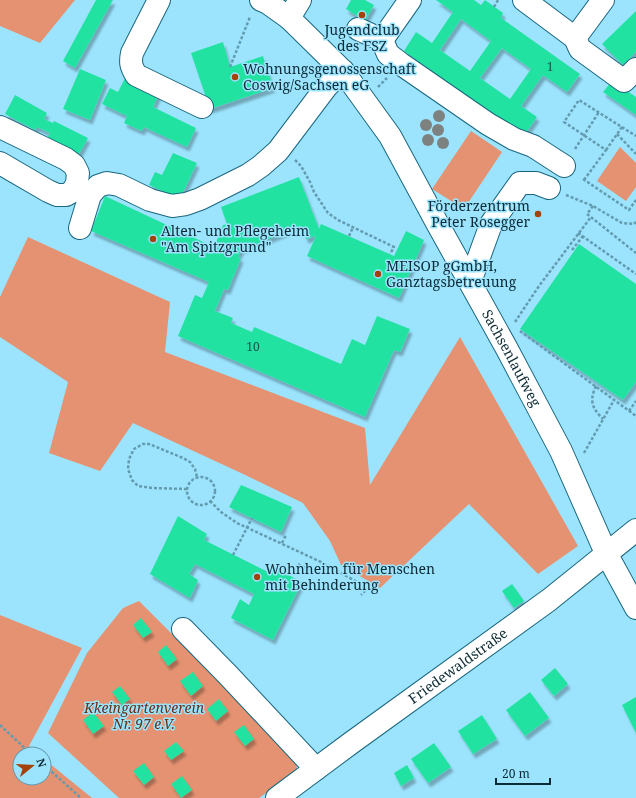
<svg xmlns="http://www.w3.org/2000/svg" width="636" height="798" font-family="'Noto Serif',serif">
  <defs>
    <filter id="shadow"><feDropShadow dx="2.5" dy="4.5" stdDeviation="1" flood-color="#0004"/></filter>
  </defs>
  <rect width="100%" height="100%" fill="#9ce4fe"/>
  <g fill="#e49271">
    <path d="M 0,0 L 75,0 L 40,43 L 0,26 Z"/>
    <path d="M 471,131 L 502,152 L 464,209 L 432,189 Z"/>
    <path d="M 620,147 L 636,163 L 636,187 L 626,201 L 597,181 Z"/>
    <path d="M 28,237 L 170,302 L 165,352 L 365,428 L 370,485 L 460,337 L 578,546 L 538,574 L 469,504 L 380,588 L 341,565 L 330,541 L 303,503 L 241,473 L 133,423 L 100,471 L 49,453 L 68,382 L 0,337 L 0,297 Z"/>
    <path d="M 139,601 L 296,758 L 297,771 L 259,798 L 119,798 L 48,733 L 87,653 L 123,608 Z"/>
    <path d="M 0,615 L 82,648 L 29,746 L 38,754 L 20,754 L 20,778 L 44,778 L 44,759 L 92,798 L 0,798 Z"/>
  </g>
  <g fill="#24e2a1" fill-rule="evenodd" filter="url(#shadow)">
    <path d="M 96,0 L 113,0 L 75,68 L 63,61 Z"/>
    <path d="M 351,0 L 365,0 L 374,5 L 365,21 L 346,9 Z"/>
    <path d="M 436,0 L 474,0 L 481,5 L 485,0 L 503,13 L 501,18 L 580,74 L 567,92 L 543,75 L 521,106 L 537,117 L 523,137 L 404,51 L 416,32 L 432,43 L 453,12 ZM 461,19 L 491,41 L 470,71 L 440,50 ZM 502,48 L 531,69 L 510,99 L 480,78 Z"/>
    <path d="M 636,11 L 636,52 L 623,65 L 602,44 Z"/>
    <path d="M 223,42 L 230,67 L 263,56 L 273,88 L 210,109 L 191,53 Z"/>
    <path d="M 80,69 L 106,80 L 90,120 L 63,109 Z"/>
    <path d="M 125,78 L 159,94 L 153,107 L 196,128 L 187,147 L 144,127 L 142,131 L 124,123 L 127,116 L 102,104 L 110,88 L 118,92 Z"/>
    <path d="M 612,81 L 636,97 L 636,115 L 603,92 Z"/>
    <path d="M 15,95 L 47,113 L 44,119 L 53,123 L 54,121 L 88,138 L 79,154 L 48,137 L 50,133 L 37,127 L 35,130 L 5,114 Z"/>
    <path d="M 173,153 L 197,163 L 180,199 L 149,185 L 155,172 L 162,175 Z"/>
    <path d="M 299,177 L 319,229 L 321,224 L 394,256 L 406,231 L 424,240 L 399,298 L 307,256 L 316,236 L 306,239 L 301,226 L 241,250 L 238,257 L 241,258 L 228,290 L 224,289 L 215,311 L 233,318 L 231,323 L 252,332 L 254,327 L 341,364 L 352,339 L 365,345 L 377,316 L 410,329 L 400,352 L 394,350 L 365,417 L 178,336 L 195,295 L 202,298 L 209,282 L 91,231 L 105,196 L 214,247 L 223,225 L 227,224 L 221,207 Z"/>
    <path d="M 579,244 L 636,284 L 636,382 L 623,400 L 520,329 Z"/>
    <path d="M 241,485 L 292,507 L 281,532 L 229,507 Z"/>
    <path d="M 178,516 L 207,534 L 204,540 L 270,573 L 273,567 L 302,582 L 273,640 L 231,618 L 240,599 L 249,605 L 254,594 L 195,564 L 189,574 L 198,580 L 190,598 L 150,574 Z"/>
    <path d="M 512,584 L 524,601 L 514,608 L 502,591 Z"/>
    <path d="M 141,618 L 152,632 L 143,638 L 133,625 Z"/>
    <path d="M 166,645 L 177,659 L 168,666 L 158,652 Z"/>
    <path d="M 555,668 L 568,684 L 554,696 L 541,680 Z"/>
    <path d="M 193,672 L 203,686 L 191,696 L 180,681 Z"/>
    <path d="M 120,686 L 130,699 L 122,705 L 112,692 Z"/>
    <path d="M 530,692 L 549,718 L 525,736 L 506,710 Z"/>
    <path d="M 636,697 L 636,733 L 622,705 Z"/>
    <path d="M 219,699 L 228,711 L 216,721 L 207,709 Z"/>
    <path d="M 93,712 L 104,726 L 93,734 L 83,720 Z"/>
    <path d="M 482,715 L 497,739 L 473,754 L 458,731 Z"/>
    <path d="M 244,725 L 254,739 L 245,746 L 234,732 Z"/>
    <path d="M 176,742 L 184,751 L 171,760 L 164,751 Z"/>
    <path d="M 434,743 L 451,767 L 428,783 L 411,759 Z"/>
    <path d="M 144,763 L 154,777 L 144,785 L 133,771 Z"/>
    <path d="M 407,765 L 414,778 L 401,786 L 394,773 Z"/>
    <path d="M 182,776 L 192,790 L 181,798 L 171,784 Z"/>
  </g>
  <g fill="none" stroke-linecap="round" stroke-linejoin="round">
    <defs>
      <g id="minor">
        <path d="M 159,0 L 132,53 C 130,63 131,66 136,75 L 202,107"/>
        <path d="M 261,0 L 268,3 L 289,18 L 300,0"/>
        <path d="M 524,0 L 575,38 L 580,49 L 624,81 L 636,69"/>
        <path id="s1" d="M 289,18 L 343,71 L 390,136 L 437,223 L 507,349 L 561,451 L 606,553 L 636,608"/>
        <path d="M 358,29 L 382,40 L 410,0"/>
        <path d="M 575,38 L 603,0"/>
        <path d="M 382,40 L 388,54 L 401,64 L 488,124 L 514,139 L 533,146 L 564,166"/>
        <path d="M 0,127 L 66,159 L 74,165 L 78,173 L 77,183 L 73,191 L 66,195 L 57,195 L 48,191 L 0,163"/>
        <path d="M 80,228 L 90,195 L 98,186 L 107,183 L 119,185 L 150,200 L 172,206 L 186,204 L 200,199 L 248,175 L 261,166 L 278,151 L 327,86 L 343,71"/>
        <path d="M 470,282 L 491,224 L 520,183 L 536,183 L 549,188"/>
        <path d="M 183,629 L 228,675 L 316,769"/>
        <path id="s2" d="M 277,798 L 351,743 L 549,600 L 636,530"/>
      </g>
    </defs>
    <use href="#minor" stroke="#19677e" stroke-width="24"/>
    <g stroke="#639baf" stroke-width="2.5" stroke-dasharray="3 2" stroke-linecap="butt">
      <path d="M 494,7 L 498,0"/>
      <path d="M 230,67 L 250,17"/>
      <path d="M 378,87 L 387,78"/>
      <path d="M 617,134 L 636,154"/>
      <path d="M 575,149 L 599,112"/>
      <path d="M 606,150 L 622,127"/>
      <path d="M 295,160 L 301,166 L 310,182 L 314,192 L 328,213 L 338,220 L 394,247 L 390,254"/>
      <path d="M 583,179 L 629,210 L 636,200"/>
      <path d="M 584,180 L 606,150 L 564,122 L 579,100 L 636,136"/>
      <path d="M 566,195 L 593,206 L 622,223 L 634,224 L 636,222"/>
      <path d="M 593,206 L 587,214 L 636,253"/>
      <path d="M 578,233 L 636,274"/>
      <path d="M 349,236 L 353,227"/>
      <path d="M 572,250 L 583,236"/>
      <path d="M 515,322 L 539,286 L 591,217"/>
      <path d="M 520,331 L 636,416"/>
      <path d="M 596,386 C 589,401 592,408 603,419"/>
      <path d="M 629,411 L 636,401"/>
      <path d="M 584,453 L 614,400"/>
      <circle cx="201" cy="491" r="14"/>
      <path d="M 187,489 L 152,488 L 138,486 L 132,480 L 128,469 L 129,459 L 134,449 L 143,444 L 149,444 L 183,458 L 190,462 L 195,469 L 197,477"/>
      <path d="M 210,501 L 221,512 L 237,523 L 321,562 L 368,588 L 361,595"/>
      <path d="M 282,543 L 286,535"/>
      <path d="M 233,555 L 252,518"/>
      <path d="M 298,564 C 312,571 312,574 327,565"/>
      <path d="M 0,725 L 31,754"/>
      <path d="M 44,765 L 81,798"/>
    </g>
    <use href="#minor" stroke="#fff" stroke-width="22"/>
  </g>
  <g fill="#7d8281">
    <circle cx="439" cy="116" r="6"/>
    <circle cx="426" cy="125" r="6"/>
    <circle cx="438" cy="130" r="6"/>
    <circle cx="428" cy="140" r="6"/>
    <circle cx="443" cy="143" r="6"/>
  </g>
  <g fill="#a5410b" stroke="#9ce4fe" stroke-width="1.5">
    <circle cx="362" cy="15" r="4"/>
    <circle cx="235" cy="77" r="4"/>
    <circle cx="538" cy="214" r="4"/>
    <circle cx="153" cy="239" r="4"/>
    <circle cx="378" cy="274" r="4"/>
    <circle cx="257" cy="577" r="4"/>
  </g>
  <g text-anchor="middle" stroke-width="3" stroke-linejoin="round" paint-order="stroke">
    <g font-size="12" fill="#125950">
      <text x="550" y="71">1</text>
      <text x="253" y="351">10</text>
    </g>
    <g font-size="14" fill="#0c2b35" stroke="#9ce4fe" text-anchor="start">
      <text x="362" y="35" text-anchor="middle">Jugendclub<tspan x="362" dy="16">des FSZ</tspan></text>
      <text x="243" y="74">Wohnungsgenossenschaft<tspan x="243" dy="16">Coswig/Sachsen eG</tspan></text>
      <text x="530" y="211" text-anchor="end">Förderzentrum<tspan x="530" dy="16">Peter Rosegger</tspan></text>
      <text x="161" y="236">Alten- und Pflegeheim<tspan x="161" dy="16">"Am Spitzgrund"</tspan></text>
      <text x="386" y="271">MEISOP gGmbH,<tspan x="386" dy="16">Ganztagsbetreuung</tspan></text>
      <text x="265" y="574">Wohnheim für Menschen<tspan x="265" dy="16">mit Behinderung</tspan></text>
    </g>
    <g font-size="14" fill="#0c2b35" stroke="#9ce4fe">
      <text dy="5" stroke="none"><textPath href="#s1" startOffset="409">Sachsenlaufweg</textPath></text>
      <text dy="5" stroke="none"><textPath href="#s2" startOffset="224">Friedewaldstraße</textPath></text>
    </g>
    <g font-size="14" font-style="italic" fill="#63311b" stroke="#9ce4fe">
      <text x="144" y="713">Kkeingartenverein<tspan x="144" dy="16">Nr. 97 e.V.</tspan></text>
    </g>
  </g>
  <g transform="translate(32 766) rotate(72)"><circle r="19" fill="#9ce4fe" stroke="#629aae"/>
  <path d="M0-3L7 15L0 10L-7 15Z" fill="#a5410b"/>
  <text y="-6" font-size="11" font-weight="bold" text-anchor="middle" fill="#0c2b35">N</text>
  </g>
  <path d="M496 778v6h54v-6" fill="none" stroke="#0c2b35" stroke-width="2"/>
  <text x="502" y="778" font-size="12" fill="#0c2b35" stroke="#9ce4fe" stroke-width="3" paint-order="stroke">20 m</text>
</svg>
